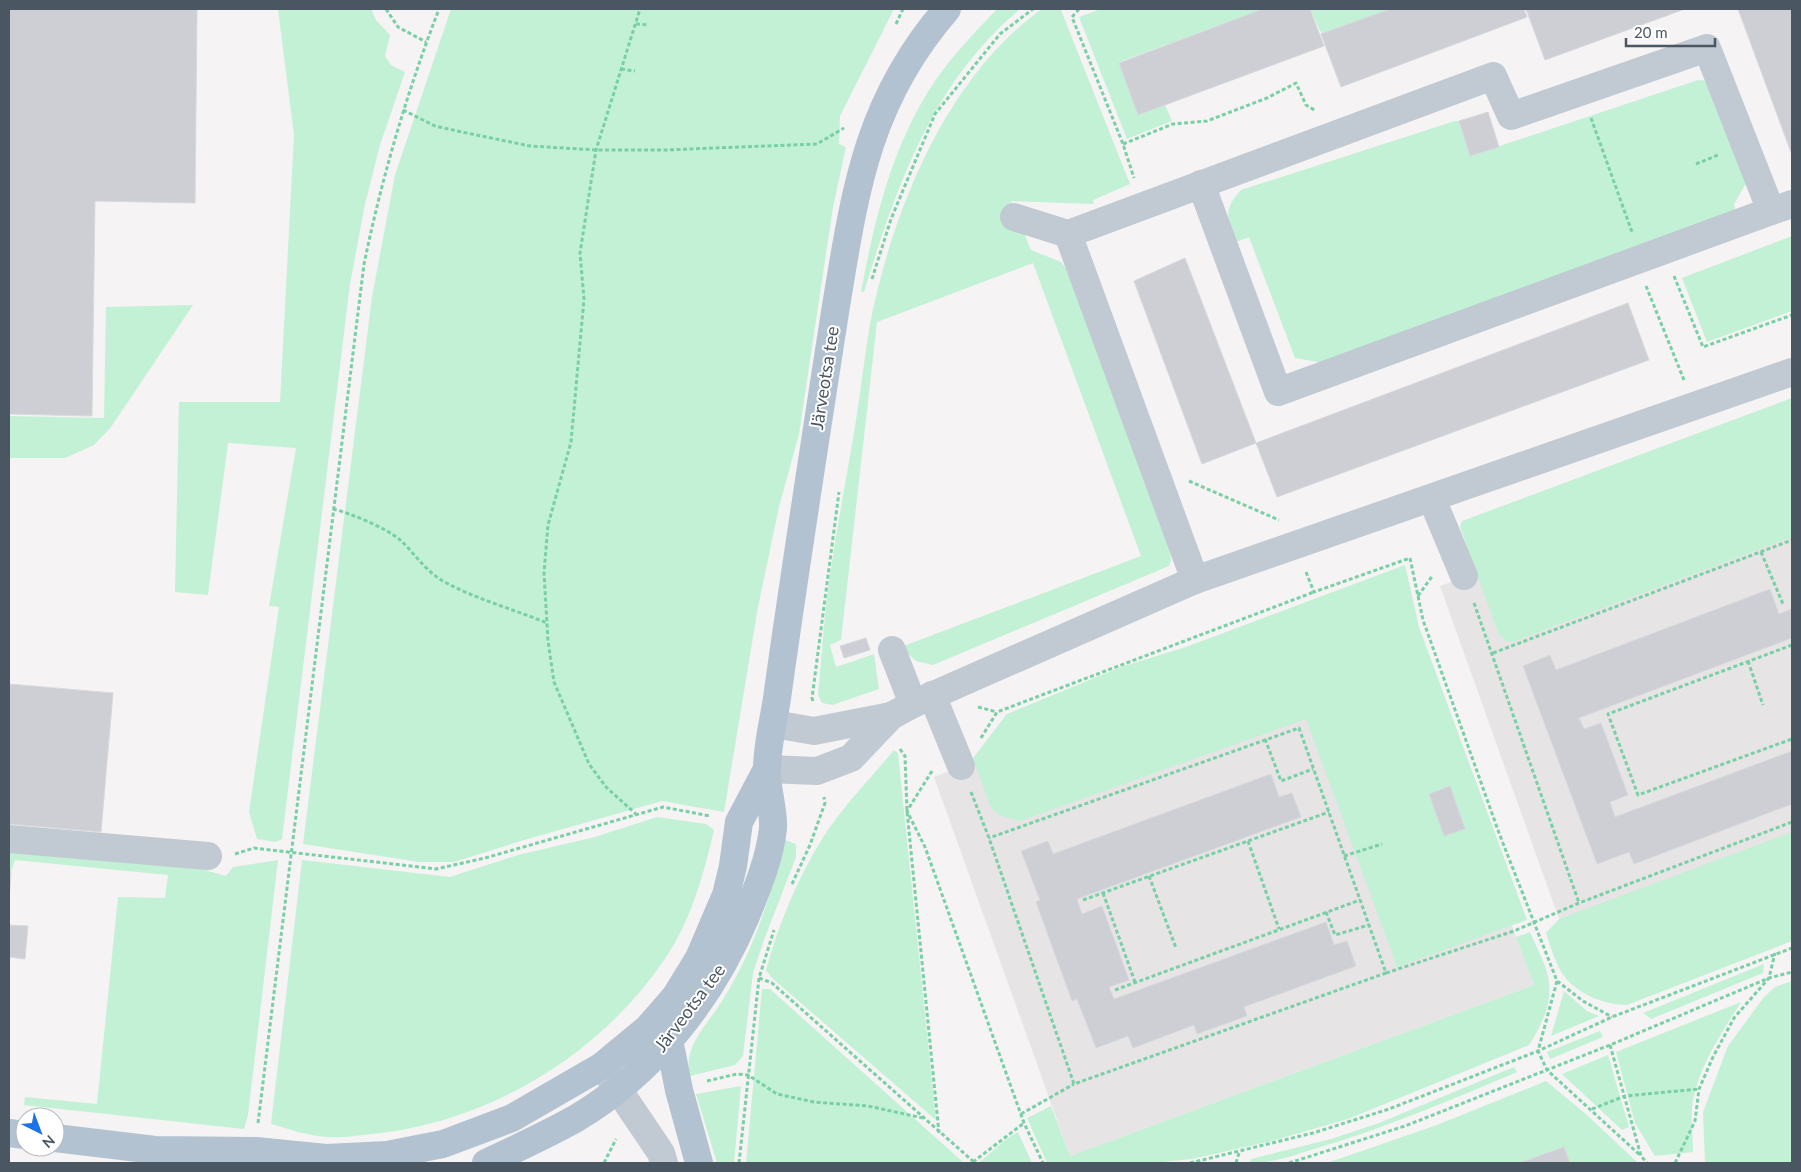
<svg xmlns="http://www.w3.org/2000/svg" width="1801" height="1172" font-family="Lato,sans-serif">
  <rect width="100%" height="100%" fill="#f5f3f3"/>
  <g fill="#e6e4e5">
    <path d="M 1792,455 L 1792,906 L 1582,983 L 1440,586 Z"/>
    <path d="M 1391,601 L 1534,985 L 1070,1156 L 934,777 Z"/>
  </g>
  <g fill="#c3f1d5" fill-rule="evenodd">
    <path d="M 278,9 L 371,9 L 376,20 L 390,35 L 385,56 L 391,65 L 405,72 L 380,145 L 365,204 L 350,284 L 282,839 L 276,842 L 257,839 L 249,812 L 279,607 L 269,606 L 296,448 L 228,443 L 208,595 L 175,592 L 179,402 L 280,402 L 294,135 Z"/>
    <path d="M 451,9 L 894,9 L 840,116 L 839,144 L 846,147 L 833,207 L 799,434 L 779,507 L 758,607 L 724,812 L 662,801 L 524,840 L 454,862 L 419,862 L 303,844 L 372,297 L 395,175 Z"/>
    <path d="M 997,9 L 1020,9 C 933,81 896,187 864,292 L 861,292 C 875,218 892,145 935,81 C 953,55 975,32 997,9 Z"/>
    <path d="M 1042,9 L 1061,10 L 1130,184 L 1093,200 L 1094,204 L 1011,201 L 1031,250 L 1061,262 L 1067,270 L 1170,547 L 1171,560 L 1169,566 L 933,665 L 916,661 L 901,647 L 1141,556 L 1033,263 L 877,322 L 841,640 L 830,645 L 836,667 L 874,654 L 879,689 L 832,705 L 822,703 L 818,695 C 822,655 824,614 830,575 C 837,527 846,480 854,433 C 860,397 864,360 870,324 C 892,212 946,77 1042,9 Z"/>
    <path d="M 1101,9 L 1263,9 L 1119,62 L 1138,115 L 1165,105 L 1172,121 L 1127,139 L 1079,17 Z"/>
    <path d="M 1310,9 L 1391,9 L 1322,35 Z"/>
    <path d="M 1698,80 L 1708,81 L 1747,173 L 1745,185 L 1734,204 L 1737,218 L 1341,366 L 1295,358 L 1249,237 L 1236,242 C 1227,219 1223,209 1241,190 L 1455,121 L 1459,121 L 1470,156 Z"/>
    <path d="M 1792,236 L 1792,311 L 1707,342 L 1682,278 Z"/>
    <path d="M 193,305 L 111,427 L 94,445 L 65,458 L 9,458 L 9,416 L 104,418 L 106,307 Z"/>
    <path d="M 1792,398 L 1792,537 L 1512,642 L 1506,641 L 1499,635 L 1460,527 L 1462,521 Z"/>
    <path d="M 1405,565 L 1419,627 L 1527,920 L 1397,967 L 1306,719 L 1020,821 L 999,815 L 991,808 L 973,758 L 1007,714 L 1121,667 L 1186,647 ZM 1450,787 L 1465,829 L 1444,836 L 1429,794 Z"/>
    <path d="M 894,750 L 898,753 L 936,1120 L 772,978 L 766,970 C 779,923 798,877 824,836 C 844,805 871,778 894,750 Z"/>
    <path d="M 657,817 L 706,824 L 714,830 C 703,877 690,924 662,963 C 597,1057 485,1124 371,1134 C 354,1136 335,1139 318,1136 C 302,1134 286,1128 271,1124 L 302,860 L 450,877 L 518,855 L 595,837 Z"/>
    <path d="M 1792,832 L 1792,941 L 1627,1005 C 1602,1005 1569,991 1558,966 C 1553,956 1550,944 1546,933 L 1559,919 Z"/>
    <path d="M 785,840 L 796,844 L 796,857 L 764,940 L 753,973 L 743,1056 L 735,1065 L 690,1076 C 682,1047 708,1024 722,1001 C 754,951 770,897 785,840 Z"/>
    <path d="M 9,851 L 187,865 L 226,876 L 233,867 L 278,860 L 248,1115 L 244,1129 L 24,1105 L 25,1097 L 97,1104 L 118,897 L 165,898 L 168,875 L 15,860 L 11,872 L 9,872 Z"/>
    <path d="M 1530,932 C 1536,947 1548,967 1549,983 C 1552,1005 1540,1028 1529,1045 L 1348,1119 L 1272,1141 L 1192,1159 L 1153,1163 L 1047,1163 L 1027,1118 L 1051,1106 L 1070,1156 L 1534,985 L 1516,937 Z"/>
    <path d="M 1764,964 L 1763,973 L 1651,1019 L 1643,1013 Z"/>
    <path d="M 1792,981 L 1792,1163 L 1705,1163 L 1703,1112 L 1728,1046 L 1764,997 L 1775,987 Z"/>
    <path d="M 762,989 L 770,989 L 964,1163 L 746,1163 Z"/>
    <path d="M 1564,991 L 1587,1011 L 1599,1016 L 1551,1036 Z"/>
    <path d="M 1741,1002 C 1721,1034 1696,1070 1692,1109 C 1691,1123 1693,1138 1693,1152 L 1655,1156 L 1635,1123 L 1616,1052 Z"/>
    <path d="M 1600,1031 L 1603,1037 L 1550,1059 L 1547,1052 Z"/>
    <path d="M 1608,1055 L 1629,1127 L 1622,1130 L 1562,1074 Z"/>
    <path d="M 1514,1067 L 1517,1072 C 1451,1100 1385,1128 1317,1148 C 1295,1155 1273,1163 1250,1163 L 1251,1159 L 1331,1139 L 1379,1123 Z"/>
    <path d="M 1546,1081 L 1587,1115 L 1638,1163 L 1570,1163 L 1564,1147 L 1519,1163 L 1327,1163 L 1437,1125 Z"/>
    <path d="M 741,1086 L 734,1163 L 717,1163 L 696,1094 Z"/>
    <path d="M 1018,1132 L 1032,1163 L 980,1162 L 1005,1140 Z"/>
  </g>
  <g fill="#cdcfd5" stroke="#d7d9de">
    <path d="M 9,9 L 197,9 L 195,203 L 95,201 L 92,416 L 9,414 Z"/>
    <path d="M 1263,9 L 1310,9 L 1324,46 L 1138,115 L 1119,63 Z"/>
    <path d="M 1390,9 L 1524,9 L 1527,17 L 1341,87 L 1321,34 Z"/>
    <path d="M 1526,9 L 1685,9 L 1545,60 Z"/>
    <path d="M 1738,9 L 1792,9 L 1792,155 Z"/>
    <path d="M 1488,112 L 1499,147 L 1470,156 L 1459,121 Z"/>
    <path d="M 1185,258 L 1256,443 L 1202,464 L 1134,281 Z"/>
    <path d="M 1628,303 L 1649,360 L 1277,497 L 1256,443 Z"/>
    <path d="M 1770,589 L 1779,614 L 1792,609 L 1792,638 L 1579,718 L 1584,729 L 1601,723 L 1628,795 L 1610,802 L 1615,817 L 1792,751 L 1792,804 L 1634,864 L 1629,852 L 1597,864 L 1523,666 L 1550,655 L 1556,670 Z"/>
    <path d="M 866,638 L 870,650 L 844,658 L 840,646 Z"/>
    <path d="M 9,684 L 113,693 L 101,832 L 9,824 Z"/>
    <path d="M 1271,774 L 1279,797 L 1292,793 L 1301,817 L 1077,899 L 1082,914 L 1102,906 L 1129,980 L 1109,987 L 1114,999 L 1326,922 L 1334,945 L 1347,941 L 1356,966 L 1244,1007 L 1247,1016 L 1197,1034 L 1194,1025 L 1133,1048 L 1128,1036 L 1096,1048 L 1077,999 L 1072,1001 L 1036,902 L 1040,900 L 1021,851 L 1048,841 L 1053,854 Z"/>
    <path d="M 1450,786 L 1465,829 L 1444,836 L 1429,794 Z"/>
    <path d="M 9,872 L 11,872 L 9,902 Z"/>
    <path d="M 9,925 L 28,926 L 25,959 L 9,957 Z"/>
    <path d="M 1564,1147 L 1570,1163 L 1519,1163 Z"/>
  </g>
  <g fill="none" stroke-linecap="round" stroke-linejoin="round">
    <g stroke="#7ad0a6" stroke-width="3" stroke-dasharray="4 2.5" stroke-linecap="butt">
      <path d="M 386,9 L 398,27 L 426,42"/>
      <path d="M 1079,9 L 1072,17 L 1123,144 L 1134,178"/>
      <path d="M 636,24 L 649,25"/>
      <path d="M 896,24 L 903,9"/>
      <path d="M 621,69 L 635,71"/>
      <path d="M 403,110 L 435,126 L 462,132 L 530,146 L 596,150 L 665,150 L 817,144 L 844,128"/>
      <path d="M 1591,118 L 1632,232"/>
      <path d="M 1123,144 L 1173,124 L 1207,121 L 1267,98 L 1296,83 L 1306,105 L 1316,111"/>
      <path d="M 1696,164 L 1718,155"/>
      <path d="M 1674,276 L 1703,347 L 1792,315"/>
      <path d="M 872,279 L 891,219 L 935,114 L 1000,34 L 1033,9"/>
      <path d="M 1646,286 L 1684,380"/>
      <path d="M 1189,481 L 1279,520"/>
      <path d="M 333,509 C 350,513 386,528 399,539 C 414,552 425,571 443,581 C 475,599 513,609 547,623"/>
      <path d="M 1761,552 L 1783,604"/>
      <path d="M 1306,572 L 1314,592 L 1410,558 L 1423,620 L 1499,833 L 1557,981 L 1583,1001 L 1612,1017"/>
      <path d="M 1418,596 L 1433,575"/>
      <path d="M 1474,603 L 1579,903"/>
      <path d="M 1792,645 L 1608,714 L 1638,795 L 1792,739"/>
      <path d="M 1493,653 L 1792,540"/>
      <path d="M 1748,661 L 1763,705"/>
      <path d="M 813,701 L 812,698 L 839,492"/>
      <path d="M 978,707 L 997,712"/>
      <path d="M 981,738 L 997,712 L 1314,592"/>
      <path d="M 1265,739 L 1281,781 L 1313,769"/>
      <path d="M 900,749 L 905,756 L 907,811 L 939,1133"/>
      <path d="M 932,771 L 907,811 L 925,847 L 1024,1123 L 1043,1163"/>
      <path d="M 971,792 L 989,838 L 1074,1084 L 1386,973 L 1299,728 L 989,838"/>
      <path d="M 637,815 L 606,787 L 589,764 L 554,682 L 548,641 L 544,573 L 548,525 L 571,442 L 584,299 L 580,253 L 596,150 L 640,9"/>
      <path d="M 1248,841 L 1279,929"/>
      <path d="M 235,854 L 254,848 L 436,869 L 485,858 L 663,807 L 710,816"/>
      <path d="M 1344,856 L 1382,844"/>
      <path d="M 1149,876 L 1176,948"/>
      <path d="M 792,884 L 810,845 L 825,803 L 824,797"/>
      <path d="M 1103,893 L 1135,982"/>
      <path d="M 1083,900 L 1329,812"/>
      <path d="M 1326,912 L 1335,935 L 1369,925"/>
      <path d="M 1386,973 L 1514,931 L 1579,903 L 1792,822"/>
      <path d="M 759,978 L 772,983 L 975,1163"/>
      <path d="M 1557,981 L 1538,1051 L 1547,1070 L 1641,1156"/>
      <path d="M 1115,990 L 1360,900"/>
      <path d="M 1610,1045 L 1641,1156 L 1647,1163"/>
      <path d="M 707,1081 L 737,1074 L 748,1075 L 777,1094 L 814,1102 L 868,1106 L 923,1118"/>
      <path d="M 1592,1109 L 1625,1096 L 1699,1089"/>
      <path d="M 1021,1114 L 1074,1084"/>
      <path d="M 258,1123 L 364,264 C 382,177 407,92 439,9"/>
      <path d="M 973,1162 L 1024,1123"/>
      <path d="M 604,1163 L 616,1139"/>
      <path d="M 739,1163 L 759,978 L 774,930"/>
      <path d="M 1190,1163 L 1313,1133 L 1389,1109 L 1538,1051 L 1612,1017 L 1792,948"/>
      <path d="M 1236,1163 L 1239,1153"/>
      <path d="M 1289,1163 L 1405,1126 L 1610,1045 L 1769,978 L 1792,972"/>
      <path d="M 1675,1163 L 1695,1121 L 1699,1089 L 1713,1057 L 1734,1018 L 1769,978 L 1775,953"/>
    </g>
    <g stroke="#c1cad2" stroke-width="28">
      <path d="M 1201,184 L 1278,392 L 1771,211"/>
      <path d="M 1014,217 L 1068,234"/>
      <path d="M 1432,499 L 1464,576"/>
      <path d="M 1195,580 L 1068,234 L 1493,76 L 1511,116 L 1707,48 L 1771,211 L 1792,204"/>
      <path d="M 892,650 L 913,704"/>
      <path d="M 932,695 L 961,766"/>
      <path d="M 774,724 L 814,731 L 891,716"/>
      <path d="M 767,769 L 817,771 L 851,758 L 891,716 L 913,704 L 1195,580 L 1792,372"/>
      <path d="M 9,839 L 208,856"/>
      <path d="M 605,1070 L 661,1153 L 664,1163"/>
    </g>
    <g stroke="#b3c2d1" stroke-width="28">
      <path d="M 669,1040 L 679,1090 L 699,1163"/>
      <path d="M 9,1133 L 25,1135"/>
      <path d="M 55,1138 L 155,1150 L 256,1151 L 326,1158 L 387,1155 L 443,1144 L 512,1118 L 602,1066 L 648,1028 L 675,997 L 699,958 L 726,895 L 733,866 L 739,822 L 767,769"/>
      <path d="M 486,1163 C 516,1149 546,1135 575,1119 C 653,1073 711,999 746,916 C 757,889 770,858 773,828 C 774,809 766,788 767,769 C 767,743 775,716 778,691 C 796,562 816,434 836,306 C 855,191 867,101 947,9"/>
    </g>
  </g>
  <g text-anchor="middle" stroke-width="4" stroke-linejoin="round" paint-order="stroke">
    <g font-size="18" fill="#4a5661" stroke="#fff">
      <text transform="translate(825 378) rotate(-81)" y="6">Järveotsa tee</text>
      <text transform="translate(690 1008) rotate(-53)" y="6">Järveotsa tee</text>
    </g>
  </g>
  <rect width="1801" height="1172" fill="none" stroke="#4a5661" stroke-width="20"/>
  <g transform="translate(40 1132) rotate(138)"><circle r="24" fill="#ffffff" stroke="#b7bbc0"/>
  <path d="M0-4L9 19L0 12L-9 19Z" fill="#1a73e8"/>
  <text y="-8" font-size="14" font-weight="bold" text-anchor="middle" fill="#4a5661">N</text>
  </g>
  <path d="M1626 38v8h89v-8" fill="none" stroke="#4a5661" stroke-width="2.5"/>
  <text x="1634" y="38" font-size="15" fill="#4a5661" stroke="#ffffff" stroke-width="4" paint-order="stroke">20 m</text>
</svg>
